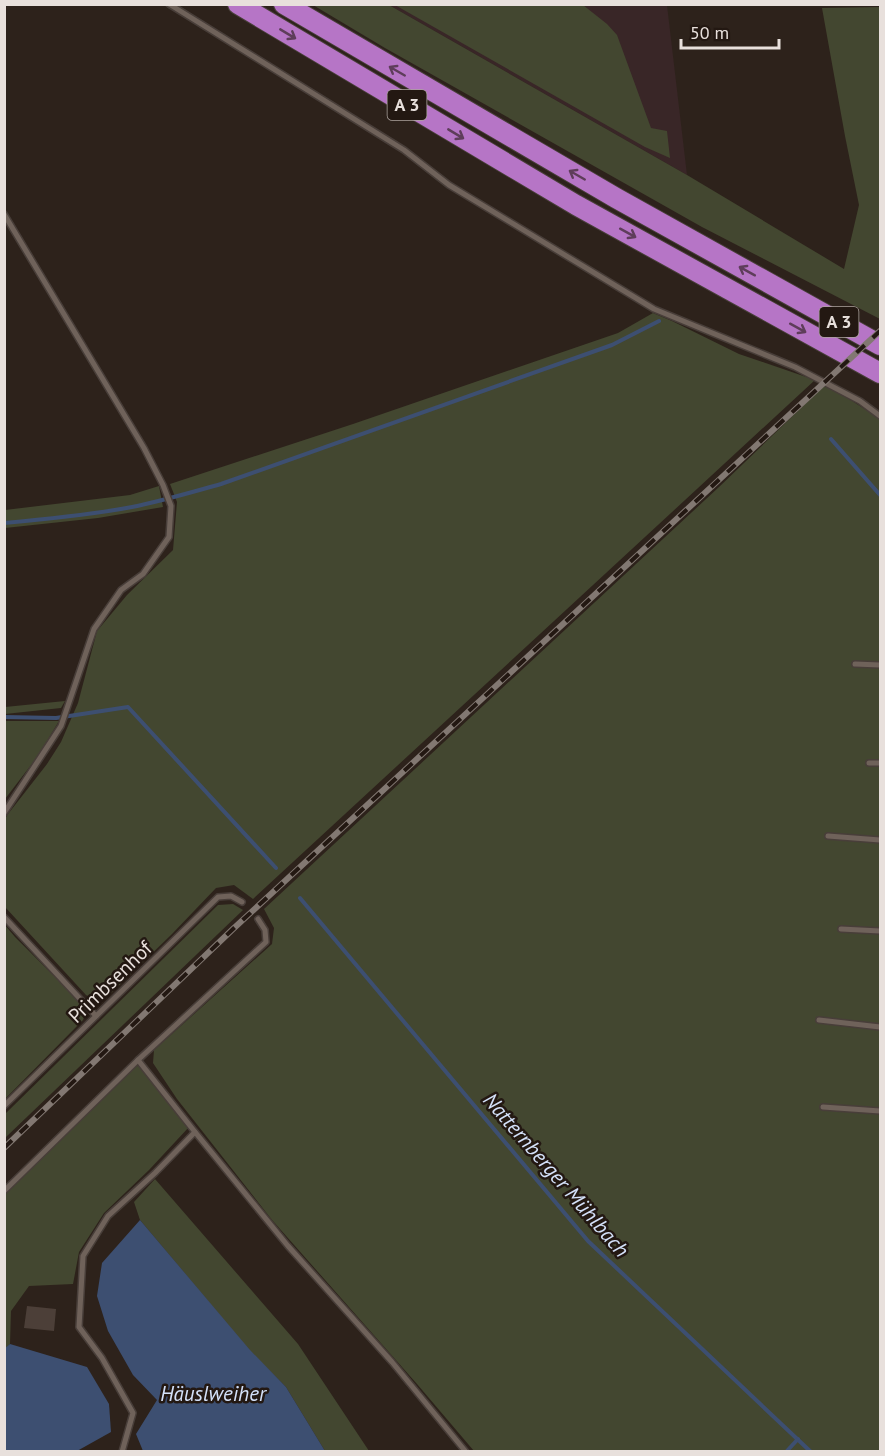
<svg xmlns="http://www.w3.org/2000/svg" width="885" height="1456" font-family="'PT Sans',sans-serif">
  <rect width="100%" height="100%" fill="#2d221b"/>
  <path fill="#392627" d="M 389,5 L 667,5 L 687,175 Z"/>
  <g fill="#434730">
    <path d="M 313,5 L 389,5 L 687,175 L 844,269 L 859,205 L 845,136 L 822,8 L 880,7 L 880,319 L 702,227 L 385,48 Z"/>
    <path d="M 395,5 L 583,5 L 607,24 L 617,35 L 651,128 L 667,131 L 670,158 L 645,147 Z"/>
    <path d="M 653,313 L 672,321 L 739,354 L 815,380 L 253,899 L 234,885 L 216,888 L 172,934 L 106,998 L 93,999 L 86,995 L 5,907 L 4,820 L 8,814 L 47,764 L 61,742 L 78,703 L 97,631 L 127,595 L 173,550 L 177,502 L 170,484 L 353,424 L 618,333 Z"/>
    <path d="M 826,384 L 880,419 L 880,1451 L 474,1451 L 417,1384 L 272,1220 L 177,1099 L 153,1063 L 154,1050 L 272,944 L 274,928 L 264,909 L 719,487 Z"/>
    <path d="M 159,486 L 163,507 L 98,518 L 5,528 L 5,510 L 130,495 Z"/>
    <path d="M 65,701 L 61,708 L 5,714 L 5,707 Z"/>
    <path d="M 5,721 L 59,721 L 38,756 L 5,799 Z"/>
    <path d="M 233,904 L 243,910 L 5,1138 L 5,1114 L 218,905 Z"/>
    <path d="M 4,924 L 15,937 L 81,1003 L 86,1013 L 83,1020 L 5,1099 Z"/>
    <path d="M 138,1060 L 189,1127 L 149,1170 L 104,1213 L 79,1252 L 73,1284 L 29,1286 L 11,1311 L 10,1344 L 5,1349 L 5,1191 Z"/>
    <path d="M 155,1179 L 298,1344 L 369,1451 L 325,1451 L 286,1387 L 250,1351 L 140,1220 L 134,1202 Z"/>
  </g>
  <g fill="#3d4f71">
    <path d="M 140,1220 L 250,1350 L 286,1387 L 325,1451 L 143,1451 L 136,1434 L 157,1400 L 133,1375 L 108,1331 L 97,1296 L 102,1263 Z"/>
    <path d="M 10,1344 L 87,1367 L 109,1404 L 111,1432 L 77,1451 L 5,1451 L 4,1349 Z"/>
  </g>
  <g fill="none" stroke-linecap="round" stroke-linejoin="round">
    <g stroke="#3d4f71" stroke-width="4">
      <path d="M 831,439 L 880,495"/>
      <path d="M 4,523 C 47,519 90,515 132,507 C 162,501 192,492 221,484 L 612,345 L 659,321"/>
      <path d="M 4,717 L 56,718 L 128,707 L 276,868"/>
      <path d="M 300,898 L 588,1241 L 811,1452"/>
      <path d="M 786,1452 L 798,1439"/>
    </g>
  </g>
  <path fill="#4c3f38" d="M 27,1306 L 56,1309 L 54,1331 L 24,1328 Z"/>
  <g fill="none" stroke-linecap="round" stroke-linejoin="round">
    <defs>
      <g id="service">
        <path d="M 169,4 L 404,150 L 449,185 L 654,309 L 795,367 L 860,401 L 880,416"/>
        <path d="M 4,214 L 144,448 L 163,485 L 171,506 L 169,537 L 143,574 L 121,590 L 94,629 L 61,726 L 4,813"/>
        <path d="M 855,664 L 880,665"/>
        <path d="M 869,763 L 880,763"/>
        <path d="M 828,836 L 880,840"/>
        <path d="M 4,917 L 96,1016"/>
        <path d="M 258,919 L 265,930 L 266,942 L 138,1060 L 195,1132 L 288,1246 L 392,1362 L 466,1452"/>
        <path d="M 841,929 L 880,931"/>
        <path d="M 819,1020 L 880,1027"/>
        <path d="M 4,1106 L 218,897 L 231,896 L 242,902"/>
        <path d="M 823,1107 L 880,1111"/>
        <path d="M 4,1191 L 138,1060"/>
        <path d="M 122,1452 L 133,1413 L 102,1358 L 79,1327 L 83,1256 L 108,1216 L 155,1173 L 195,1132"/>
      </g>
      <g id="motorway">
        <path d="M 238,4 L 576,205 L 880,373"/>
        <path d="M 284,4 L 616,198 L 880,345"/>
      </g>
    </defs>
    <use href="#service" stroke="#483e39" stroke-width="8"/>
    <use href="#motorway" stroke="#483e39" stroke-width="22"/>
    <use href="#service" stroke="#6f625a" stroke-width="5"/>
    <use href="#motorway" stroke="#b675c6" stroke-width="20"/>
    <defs>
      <path id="rail" d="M 4,1148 L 233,929 L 880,331"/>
    </defs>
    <use href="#rail" stroke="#827872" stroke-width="6"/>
    <use href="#rail" stroke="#231812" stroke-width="4" stroke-dasharray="11" stroke-linecap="butt"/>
  </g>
  <defs><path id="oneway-shaft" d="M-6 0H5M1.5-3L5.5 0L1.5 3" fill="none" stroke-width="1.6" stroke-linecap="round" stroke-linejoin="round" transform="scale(1.5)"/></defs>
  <g stroke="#5e3d5a">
    <use href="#oneway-shaft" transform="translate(288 34) rotate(31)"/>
    <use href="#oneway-shaft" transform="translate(397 71) rotate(-150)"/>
    <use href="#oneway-shaft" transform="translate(456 134) rotate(31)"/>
    <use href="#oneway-shaft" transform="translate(577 175) rotate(-150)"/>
    <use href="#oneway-shaft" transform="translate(628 233) rotate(29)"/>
    <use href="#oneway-shaft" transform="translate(747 271) rotate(-151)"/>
    <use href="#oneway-shaft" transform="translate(798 328) rotate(29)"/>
  </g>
  <g text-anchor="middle" stroke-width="5" stroke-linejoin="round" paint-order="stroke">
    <g fill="#231812" stroke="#ada49f" stroke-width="1.5">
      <rect x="387.5" y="90" width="39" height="30" rx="4.5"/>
      <rect x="819.5" y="307" width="39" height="30" rx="4.5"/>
    </g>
    <g font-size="18" font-weight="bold" fill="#e8e0dc">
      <text x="407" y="111">A 3</text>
      <text x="839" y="328">A 3</text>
    </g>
    <g font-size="20" fill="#e8e0dc" stroke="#231812">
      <text transform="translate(110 982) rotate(-44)" y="7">Primbsenhof</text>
    </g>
    <g font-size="21" font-style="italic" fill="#d4e1f9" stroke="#231812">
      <text transform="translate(556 1175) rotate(49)" y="7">Natternberger Mühlbach</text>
      <text x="213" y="1401">Häuslweiher</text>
    </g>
  </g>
  <rect width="885" height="1456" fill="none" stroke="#e8e0dc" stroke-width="12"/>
  <path d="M681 39v9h98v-9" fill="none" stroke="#e8e0dc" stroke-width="3"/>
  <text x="690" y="39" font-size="18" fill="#e8e0dc" stroke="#231812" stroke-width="4.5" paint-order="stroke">50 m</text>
</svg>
